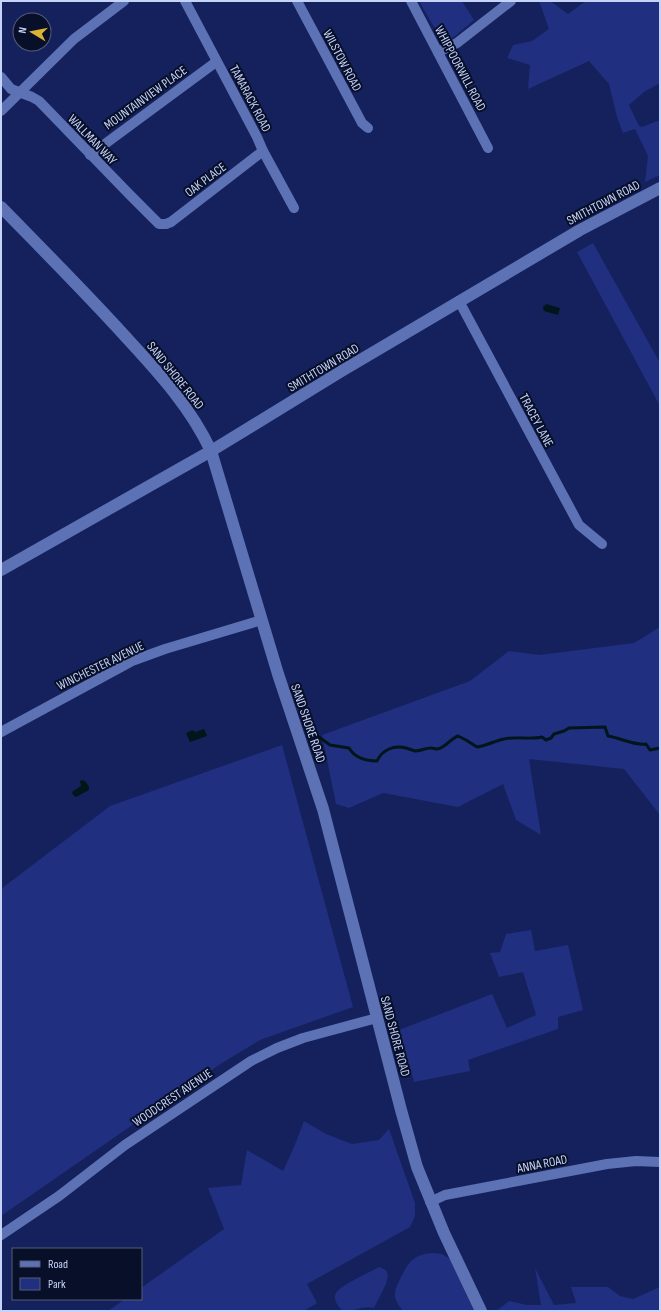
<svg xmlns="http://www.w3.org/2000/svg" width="661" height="1312" font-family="'Sofia Sans Condensed',sans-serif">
  <rect width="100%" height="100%" fill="#15215c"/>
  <g fill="#202f7f">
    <path d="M 419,1 L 462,1 L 474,20 L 449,41 L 441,39 Z"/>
    <path d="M 539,1 L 550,1 L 568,14 L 586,1 L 660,1 L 660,83 L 644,92 L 629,105 L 639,126 L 642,127 L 660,120 L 660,175 L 645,182 L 648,156 L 635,129 L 623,133 L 617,117 L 609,84 L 589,61 L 528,89 L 530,65 L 507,58 L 513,45 L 532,41 L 549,29 Z"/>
    <path d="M 593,243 L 660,363 L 660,406 L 577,252 Z"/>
    <path d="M 660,627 L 660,815 L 624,769 L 529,759 L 541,835 L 516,820 L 503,784 L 458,807 L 383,793 L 349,808 L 336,804 L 322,735 L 470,681 L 509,651 L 539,655 L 634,643 Z"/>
    <path d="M 282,745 L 353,1007 L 260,1040 L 222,1063 L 1,1216 L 1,889 L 110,806 Z"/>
    <path d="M 531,930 L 535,951 L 568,945 L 583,1010 L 558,1017 L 558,1029 L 468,1060 L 470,1071 L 414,1082 L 399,1030 L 492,994 L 507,1028 L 536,1015 L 523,972 L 499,977 L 490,953 L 500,952 L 506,934 Z"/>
    <path d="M 304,1121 L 326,1134 L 352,1144 L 379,1140 L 389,1129 L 415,1203 L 415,1216 L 410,1227 L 307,1284 L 317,1303 L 304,1311 L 108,1311 L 125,1299 L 141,1299 L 141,1288 L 224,1229 L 208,1188 L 241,1185 L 247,1150 L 283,1171 L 294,1147 Z"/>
    <path d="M 433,1253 L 442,1254 L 450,1259 L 474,1311 L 403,1311 C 400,1307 396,1302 395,1297 C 394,1290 398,1284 400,1279 C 408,1263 413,1254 433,1253 Z"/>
    <path d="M 379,1267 L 386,1270 L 388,1275 L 386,1284 L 374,1308 C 364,1305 352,1312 344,1311 C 341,1310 339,1307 337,1304 C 335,1301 334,1296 336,1293 C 342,1284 369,1273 379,1267 Z"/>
    <path d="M 535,1268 L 554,1305 L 576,1303 L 571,1287 L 608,1287 L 620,1296 L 633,1299 L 660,1287 L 660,1311 L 493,1311 L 499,1309 L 509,1301 L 527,1305 L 541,1305 Z"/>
  </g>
  <g fill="#01161a">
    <path d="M 546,304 L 560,308 L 558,315 L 544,311 L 543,308 L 544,305 L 545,306 Z"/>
    <path d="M 204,729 L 207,736 L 190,742 L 186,733 L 193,730 L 195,732 Z"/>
    <path d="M 83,780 L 86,782 L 89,787 L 89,790 L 76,797 L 74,796 L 72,793 L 73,791 L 81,786 L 80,781 Z"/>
  </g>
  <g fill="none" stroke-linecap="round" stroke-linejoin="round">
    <path stroke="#01161a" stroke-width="3" d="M 319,737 L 330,745 L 349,748 C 355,758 365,761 377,761 C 382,750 393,745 406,748 C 409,749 412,750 415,751 C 421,751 425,748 431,748 C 433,748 435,749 437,749 C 444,749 450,739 458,736 L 466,740 L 477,747 C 486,746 494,741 504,739 C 516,736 530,740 542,737 L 546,740 L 551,738 L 554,734 L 564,731 L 569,728 L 605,727 L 608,736 C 621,738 634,746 646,744 L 650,750 L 660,748"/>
    <g stroke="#5d72b5" stroke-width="10">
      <path d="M 185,1 L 257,137 L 263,151 L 294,208"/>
      <path d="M 297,1 L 362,123 L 368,128"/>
      <path d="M 411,1 L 488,148"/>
      <path d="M 438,52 L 457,43 L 511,1"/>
      <path d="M 1,77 L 11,89 L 32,97 L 39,101 L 130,195 L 159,224 L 166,224 L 171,222 L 263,151"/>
      <path d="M 1,111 L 74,39 L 124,1"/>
      <path d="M 90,155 L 216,62"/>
      <path d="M 459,301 L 579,525 L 602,544"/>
      <path d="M 1,732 L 132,661 L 165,649 L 262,620"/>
      <path d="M 430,1202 L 445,1195 L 607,1164 L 636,1161 L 660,1162"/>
      <path d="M 1,1235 L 59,1196 L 125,1145 L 251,1061 L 277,1048 L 303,1038 L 377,1018"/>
    </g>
    <g stroke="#5d72b5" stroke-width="12">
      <path d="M 1,207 C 42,249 84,291 124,335 C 157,371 190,406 211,451 L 278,674 L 323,809 L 401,1110 L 417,1167 L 444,1233 L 481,1311"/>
      <path d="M 1,570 L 211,451 L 340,372 L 580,230 L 660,188"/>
    </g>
  </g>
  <g text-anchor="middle" stroke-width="4" stroke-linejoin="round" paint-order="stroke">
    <g font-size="13" fill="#c6d3f8" stroke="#080f28">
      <text transform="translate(343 60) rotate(62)" y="5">WILSTOW ROAD</text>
      <text transform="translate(461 68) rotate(62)" y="5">WHIPPOORWILL ROAD</text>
      <text transform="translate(145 97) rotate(-36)" y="5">MOUNTAINVIEW PLACE</text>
      <text transform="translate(251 98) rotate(62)" y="5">TAMARACK ROAD</text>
      <text transform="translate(93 139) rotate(46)" y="5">WALLMAN WAY</text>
      <text transform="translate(205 179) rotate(-37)" y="5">OAK PLACE</text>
      <text transform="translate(603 202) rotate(-28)" y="5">SMITHTOWN ROAD</text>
      <text transform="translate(323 367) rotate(-31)" y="5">SMITHTOWN ROAD</text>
      <text transform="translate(176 375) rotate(51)" y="5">SAND SHORE ROAD</text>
      <text transform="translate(537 420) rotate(62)" y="5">TRACEY LANE</text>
      <text transform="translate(100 665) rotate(-26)" y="5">WINCHESTER AVENUE</text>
      <text transform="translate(309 723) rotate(71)" y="5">SAND SHORE ROAD</text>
      <text transform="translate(396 1036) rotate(75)" y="5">SAND SHORE ROAD</text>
      <text transform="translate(172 1097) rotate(-34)" y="5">WOODCREST AVENUE</text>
      <text transform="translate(542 1163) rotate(-11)" y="5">ANNA ROAD</text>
    </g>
  </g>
  <rect width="661" height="1312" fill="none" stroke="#c6d3f8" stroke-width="4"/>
  <rect x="12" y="1248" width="130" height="52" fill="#080f28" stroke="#545d7b"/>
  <rect x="20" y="1261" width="20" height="6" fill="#5d72b5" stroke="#545d7b"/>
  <text x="48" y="1268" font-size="12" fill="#c6d3f8">Road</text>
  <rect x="20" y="1278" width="20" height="12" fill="#202f7f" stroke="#545d7b"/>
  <text x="48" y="1288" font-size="12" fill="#c6d3f8">Park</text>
  <g transform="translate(32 32) rotate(280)"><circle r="19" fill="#080f28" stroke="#545d7b"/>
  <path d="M0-3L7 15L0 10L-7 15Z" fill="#dcb233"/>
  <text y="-6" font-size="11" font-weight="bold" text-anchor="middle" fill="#c6d3f8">N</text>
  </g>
</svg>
